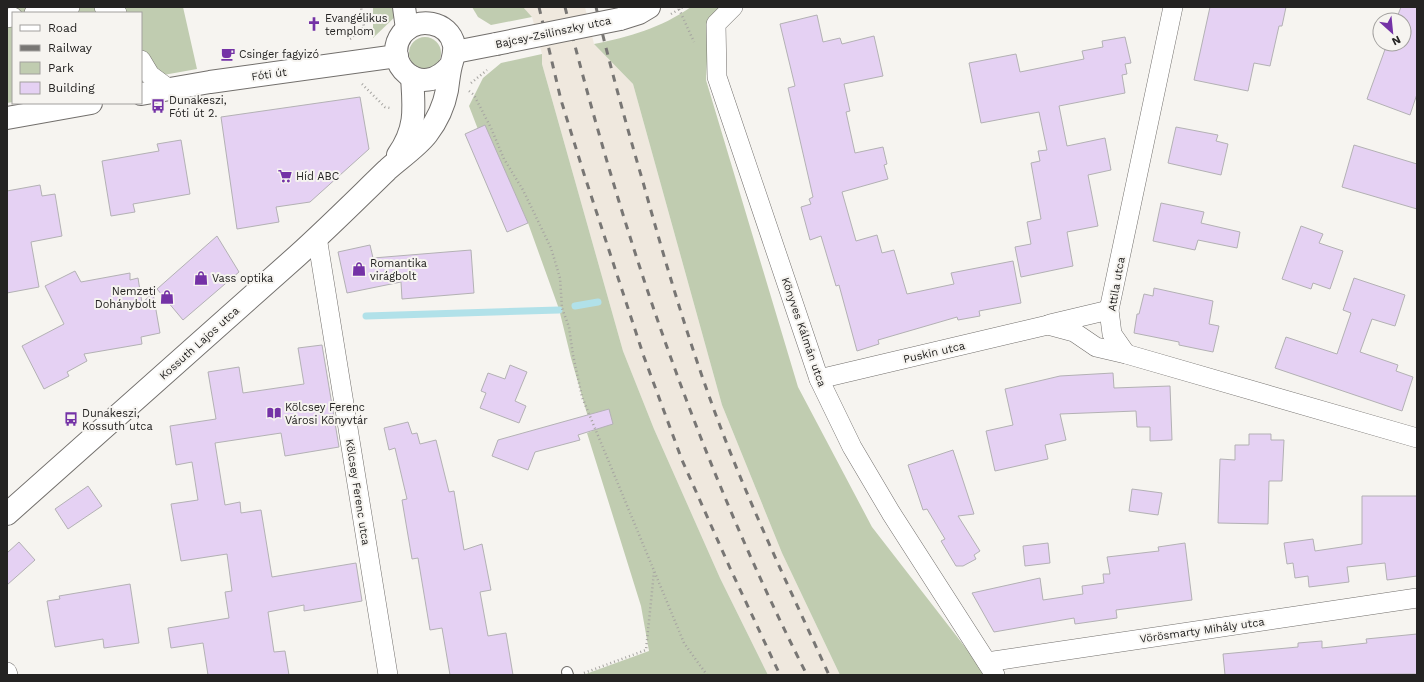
<svg xmlns="http://www.w3.org/2000/svg" width="1424" height="682" font-family="'Work Sans',sans-serif">
  <rect width="100%" height="100%" fill="#f6f4f0"/>
  <path fill="#efe8de" d="M 523,7 L 585,7 L 594,44 L 633,84 L 722,405 L 782,553 L 840,675 L 768,675 L 720,578 L 654,429 L 623,351 L 542,64 L 542,54 L 532,17 Z"/>
  <g fill="#c0ccb0">
    <path d="M 7,7 L 183,7 L 197,69 L 141,79 L 141,13 L 13,13 L 13,102 L 7,103 Z"/>
    <path d="M 373,7 L 400,7 L 399,13 L 373,38 Z"/>
    <path d="M 472,7 L 523,7 L 532,17 L 491,25 L 478,17 Z"/>
    <path d="M 691,7 L 724,7 L 709,23 L 706,80 L 798,387 L 872,527 L 979,665 L 984,675 L 840,675 L 782,553 L 722,405 L 633,84 L 594,44 C 629,37 661,28 691,7 Z"/>
    <circle cx="425" cy="53" r="16"/>
    <path d="M 542,54 L 542,64 L 623,351 L 654,429 L 720,578 L 768,675 L 583,675 L 649,651 L 641,606 L 587,433 L 592,431 L 571,358 L 559,309 L 528,223 L 505,171 L 479,132 L 469,106 L 483,78 L 501,63 Z"/>
  </g>
  <g fill="none" stroke-linecap="round" stroke-linejoin="round">
    <g stroke="#b1e1e9" stroke-width="7">
      <path d="M 575,306 L 598,302"/>
      <path d="M 366,316 L 559,310"/>
    </g>
  </g>
  <g fill="#e5d1f3" stroke="#b3b1b4">
    <path d="M 1210,7 L 1286,7 L 1282,26 L 1279,26 L 1270,66 L 1254,63 L 1248,91 L 1194,80 Z"/>
    <path d="M 1401,7 L 1417,7 L 1417,94 L 1410,115 L 1367,99 L 1387,44 L 1404,44 L 1404,20 L 1396,20 Z"/>
    <path d="M 817,15 L 823,42 L 840,38 L 842,44 L 874,36 L 883,76 L 844,84 L 850,111 L 846,112 L 855,153 L 883,147 L 887,164 L 884,165 L 888,179 L 842,192 L 856,241 L 877,235 L 882,253 L 894,250 L 907,294 L 954,284 L 951,273 L 1013,261 L 1021,303 L 979,311 L 980,316 L 958,320 L 957,317 L 878,340 L 879,344 L 857,351 L 839,285 L 836,286 L 821,236 L 810,240 L 801,207 L 811,204 L 809,199 L 813,197 L 788,88 L 795,86 L 780,24 Z"/>
    <path d="M 1125,37 L 1131,63 L 1125,64 L 1127,74 L 1122,75 L 1125,93 L 1059,106 L 1067,146 L 1105,138 L 1111,170 L 1088,175 L 1098,226 L 1067,232 L 1073,266 L 1021,277 L 1015,247 L 1031,244 L 1027,222 L 1041,219 L 1031,163 L 1040,161 L 1038,151 L 1047,150 L 1039,112 L 981,123 L 969,63 L 1016,54 L 1020,72 L 1084,59 L 1082,51 L 1103,47 L 1102,41 Z"/>
    <path d="M 360,97 L 369,149 L 310,202 L 276,207 L 279,222 L 237,229 L 221,117 Z"/>
    <path d="M 485,125 L 528,223 L 507,232 L 465,134 Z"/>
    <path d="M 1176,127 L 1218,135 L 1216,141 L 1228,144 L 1221,175 L 1168,163 Z"/>
    <path d="M 181,140 L 190,194 L 133,204 L 135,212 L 111,216 L 102,161 L 159,151 L 157,144 Z"/>
    <path d="M 1354,145 L 1417,164 L 1417,209 L 1342,187 Z"/>
    <path d="M 40,185 L 42,196 L 55,194 L 62,236 L 31,242 L 39,287 L 7,293 L 7,191 Z"/>
    <path d="M 1161,203 L 1204,212 L 1201,223 L 1240,232 L 1237,248 L 1198,240 L 1195,250 L 1153,241 Z"/>
    <path d="M 1301,226 L 1323,234 L 1319,243 L 1343,251 L 1330,289 L 1313,283 L 1311,289 L 1282,279 Z"/>
    <path d="M 217,236 L 239,272 L 183,320 L 157,289 Z"/>
    <path d="M 370,245 L 373,258 L 471,250 L 474,293 L 402,299 L 401,282 L 347,293 L 338,252 Z"/>
    <path d="M 75,271 L 81,282 L 130,273 L 130,280 L 138,278 L 142,303 L 153,293 L 160,333 L 141,337 L 142,344 L 84,354 L 87,361 L 67,372 L 69,376 L 44,389 L 22,346 L 64,324 L 45,286 Z"/>
    <path d="M 1354,278 L 1405,295 L 1395,326 L 1372,319 L 1360,352 L 1398,365 L 1396,371 L 1413,377 L 1402,411 L 1275,368 L 1286,337 L 1337,354 L 1351,313 L 1343,310 Z"/>
    <path d="M 1154,288 L 1213,301 L 1209,324 L 1219,326 L 1213,352 L 1179,345 L 1179,342 L 1134,333 L 1137,314 L 1139,314 L 1144,294 L 1153,296 Z"/>
    <path d="M 322,345 L 339,447 L 285,456 L 281,433 L 215,443 L 225,505 L 240,502 L 241,513 L 261,510 L 272,577 L 356,563 L 362,601 L 304,611 L 304,605 L 268,612 L 274,652 L 285,651 L 289,675 L 208,675 L 203,643 L 171,648 L 168,628 L 229,618 L 225,592 L 232,591 L 227,554 L 181,561 L 171,504 L 198,500 L 192,462 L 176,465 L 170,426 L 216,419 L 208,372 L 239,367 L 243,393 L 304,384 L 298,348 Z"/>
    <path d="M 510,365 L 527,372 L 515,401 L 526,406 L 519,423 L 480,408 L 486,393 L 481,391 L 488,373 L 505,379 Z"/>
    <path d="M 1113,373 L 1114,388 L 1170,386 L 1172,440 L 1150,441 L 1150,427 L 1137,427 L 1136,411 L 1060,414 L 1066,440 L 1045,445 L 1048,459 L 995,471 L 986,431 L 1013,425 L 1005,389 L 1060,376 Z"/>
    <path d="M 609,409 L 613,424 L 578,435 L 580,440 L 535,452 L 528,470 L 492,456 L 498,440 Z"/>
    <path d="M 408,422 L 412,434 L 417,433 L 420,444 L 436,440 L 449,492 L 454,491 L 464,550 L 482,544 L 491,590 L 480,592 L 488,636 L 506,633 L 513,675 L 450,675 L 442,628 L 430,630 L 418,558 L 412,559 L 402,500 L 407,499 L 395,448 L 389,450 L 384,428 Z"/>
    <path d="M 1249,434 L 1271,434 L 1271,440 L 1284,440 L 1282,481 L 1269,481 L 1268,524 L 1218,523 L 1220,459 L 1235,460 L 1235,445 L 1249,445 Z"/>
    <path d="M 953,450 L 974,514 L 958,516 L 980,551 L 974,555 L 976,559 L 963,566 L 956,566 L 941,541 L 945,539 L 927,509 L 923,510 L 908,465 Z"/>
    <path d="M 88,486 L 102,506 L 68,529 L 55,509 Z"/>
    <path d="M 1132,489 L 1162,493 L 1158,515 L 1129,511 Z"/>
    <path d="M 1362,496 L 1417,496 L 1417,576 L 1387,580 L 1385,563 L 1347,567 L 1349,582 L 1309,587 L 1308,576 L 1295,578 L 1293,563 L 1287,564 L 1284,543 L 1313,539 L 1315,551 L 1362,544 Z"/>
    <path d="M 19,542 L 35,560 L 7,585 L 7,553 Z"/>
    <path d="M 1048,543 L 1050,563 L 1025,566 L 1023,546 Z"/>
    <path d="M 1185,543 L 1192,600 L 1116,610 L 1117,618 L 1075,624 L 1074,618 L 994,632 L 972,593 L 1040,578 L 1043,600 L 1083,594 L 1082,586 L 1104,583 L 1103,574 L 1110,574 L 1107,557 L 1159,551 L 1158,547 Z"/>
    <path d="M 130,584 L 139,643 L 104,648 L 103,639 L 55,647 L 47,601 L 60,599 L 59,596 Z"/>
    <path d="M 1417,634 L 1417,674 L 1225,675 L 1223,654 L 1298,647 L 1298,643 L 1322,641 L 1322,648 L 1367,643 L 1366,639 Z"/>
  </g>
  <g fill="none" stroke-linecap="round" stroke-linejoin="round">
    <defs>
      <path id="lane" d="M 567,672 L 568,675"/>
      <g id="street">
        <path d="M 104,7 L 111,8 L 117,13"/>
        <path d="M 733,7 L 716,24 L 717,77 L 819,379 L 852,447 L 891,513 L 995,675"/>
        <path d="M 34,13 L 70,7"/>
        <path d="M 7,18 L 13,17"/>
        <path d="M 141,60 L 150,75 L 169,89"/>
        <path d="M 317,237 L 388,675"/>
        <path d="M 1050,324 L 1109,310"/>
        <path d="M 1126,354 L 1112,334 L 1109,310 L 1173,7"/>
        <path d="M 819,379 L 1048,325 L 1074,332 L 1096,347 L 1126,354 L 1417,438"/>
        <path d="M 987,662 L 1417,598"/>
        <path d="M 7,672 L 8,675"/>
      </g>
      <g id="secondary">
        <path d="M 404,7 L 407,29"/>
        <path d="M 620,19 L 639,13 L 649,7"/>
        <path d="M 455,52 L 496,44"/>
        <path d="M 141,94 L 210,82 L 397,56"/>
        <path d="M 7,118 L 91,103"/>
        <path d="M 398,155 C 417,128 414,108 412,77"/>
        <path d="M 7,514 C 104,428 201,342 297,256 C 328,228 357,199 387,170 C 399,159 417,147 427,134 C 437,121 444,106 447,90 C 448,82 449,73 451,65 C 453,58 455,53 454,45 C 449,21 417,16 402,34 C 381,62 421,102 451,65"/>
      </g>
    </defs>
    <use href="#lane" stroke="#726f6c" stroke-width="12"/>
    <use href="#street" stroke="#726f6c" stroke-width="20"/>
    <use href="#secondary" stroke="#726f6c" stroke-width="24"/>
    <g stroke="#a6a4a1" stroke-width="2.5" stroke-dasharray="1 3" stroke-linecap="butt">
      <path d="M 679,9 L 694,42"/>
      <path d="M 671,14 L 683,7"/>
      <path d="M 350,39 L 364,27 L 361,7"/>
      <path d="M 471,83 L 487,70"/>
      <path d="M 362,84 L 385,107 L 390,108"/>
      <path d="M 469,91 L 474,95 L 491,128 L 504,159 L 523,190 L 551,248 L 560,278 L 562,308 L 569,327 L 573,355 L 582,397 L 684,643 L 707,675"/>
      <path d="M 584,673 L 646,650 L 654,572"/>
    </g>
    <use href="#lane" stroke="#fff" stroke-width="10"/>
    <use href="#street" stroke="#fff" stroke-width="19"/>
    <use href="#secondary" stroke="#fff" stroke-width="22"/>
    <g stroke="#787674" stroke-width="3" stroke-dasharray="7 7" stroke-linecap="butt">
      <path d="M 539,7 L 561,100 L 584,174 L 644,357 L 682,460 L 730,568 L 780,675"/>
      <path d="M 565,7 C 623,237 699,463 807,675"/>
      <path d="M 596,7 C 610,66 626,124 643,182 C 664,258 686,333 713,407 C 746,498 789,587 829,675"/>
    </g>
    <defs>
      <path id="secondary-bridge" d="M 496,44 L 620,19"/>
    </defs>
    <use href="#secondary-bridge" stroke="#726f6c" stroke-width="24" stroke-linecap="butt"/>
    <use href="#secondary-bridge" stroke="#fff" stroke-width="22"/>
  </g>
  <defs>
    <symbol id="church-bare" viewBox="-9 -9 18 18"><path d="M-1.2-6h2.4v3.5h3.3v2.4h-3.3V6h-2.4V-.1h-3.3v-2.4h3.3Z" fill="#7432a6" stroke="#f6f4f0" stroke-width="2.5" paint-order="stroke"/></symbol>
    <symbol id="cafe-bare" viewBox="-9 -9 18 18"><path d="M-5.5-4.5H6V0H3Q3 3.5 0 3.5H-2.5Q-5.5 3.5-5.5 0ZM3-3.2v2h1.7v-2ZM-6 4.5H4V6H-6Z" fill="#7432a6" stroke="#f6f4f0" stroke-width="2.5" paint-order="stroke"/></symbol>
    <symbol id="bus-bare" viewBox="-9 -9 18 18"><path d="M-5-6H5V4H4V6H2V4H-2V6H-4V4H-5ZM-3.5-4V0h7V-4ZM-3.5 1.2v1.5H-2V1.2ZM2 1.2v1.5H3.5V1.2Z" fill="#7432a6" stroke="#f6f4f0" stroke-width="2.5" paint-order="stroke"/></symbol>
    <symbol id="supermarket-bare" viewBox="-9 -9 18 18"><path d="M-6-5.5h2.5l.6 2H6L4.5 2H-2.5L-4.4-4H-6ZM-1.5 3.2a1.3 1.3 0 1 0 .1 0ZM3 3.2a1.3 1.3 0 1 0 .1 0Z" fill="#7432a6" stroke="#f6f4f0" stroke-width="2.5" paint-order="stroke"/></symbol>
    <symbol id="shop-bare" viewBox="-9 -9 18 18"><path d="M-5-2.5h2.3a2.7 3.5 0 0 1 5.4 0H5L5.5 6h-11ZM-1.5-2.5h3a1.5 2.3 0 0 0-3 0Z" fill="#7432a6" stroke="#f6f4f0" stroke-width="2.5" paint-order="stroke"/></symbol>
    <symbol id="library-bare" viewBox="-9 -9 18 18"><path d="M-6-4Q-3-5.5-.7-3.5V5Q-3 3-6 4ZM6-4Q3-5.5 .7-3.5V5Q3 3 6 4Z" fill="#7432a6" stroke="#f6f4f0" stroke-width="2.5" paint-order="stroke"/></symbol>
  </defs>
  <g fill-rule="evenodd">
    <use href="#church-bare" x="304" y="14" width="20" height="20"/>
    <use href="#cafe-bare" x="218" y="44" width="20" height="20"/>
    <use href="#bus-bare" x="148" y="96" width="20" height="20"/>
    <use href="#supermarket-bare" x="275" y="166" width="20" height="20"/>
    <use href="#shop-bare" x="349" y="259" width="20" height="20"/>
    <use href="#shop-bare" x="191" y="268" width="20" height="20"/>
    <use href="#shop-bare" x="157" y="287" width="20" height="20"/>
    <use href="#library-bare" x="264" y="403" width="20" height="20"/>
    <use href="#bus-bare" x="61" y="409" width="20" height="20"/>
  </g>
  <g text-anchor="middle" stroke-width="4" stroke-linejoin="round" paint-order="stroke">
    <g font-size="11" fill="#242322" stroke="#f6f4f0" text-anchor="start">
      <text x="325" y="22">Evangélikus<tspan x="325" dy="13">templom</tspan></text>
      <text x="239" y="58">Csinger fagyizó</text>
      <text x="169" y="104">Dunakeszi,<tspan x="169" dy="13">Fóti út 2.</tspan></text>
      <text x="296" y="180">Híd ABC</text>
      <text x="370" y="267">Romantika<tspan x="370" dy="13">virágbolt</tspan></text>
      <text x="212" y="282">Vass optika</text>
      <text x="156" y="295" text-anchor="end">Nemzeti<tspan x="156" dy="13">Dohánybolt</tspan></text>
      <text x="285" y="411">Kölcsey Ferenc<tspan x="285" dy="13">Városi Könyvtár</tspan></text>
      <text x="82" y="417">Dunakeszi,<tspan x="82" dy="13">Kossuth utca</tspan></text>
    </g>
    <g font-size="11" fill="#242322" stroke="#f6f4f0">
      <text transform="translate(553 32) rotate(-12)" y="4">Bajcsy-Zsilinszky utca</text>
      <text transform="translate(269 74) rotate(-8)" y="4">Fóti út</text>
      <text transform="translate(1116 284) rotate(-80)" y="4">Attila utca</text>
      <text transform="translate(804 332) rotate(71)" y="4">Könyves Kálmán utca</text>
      <text transform="translate(199 343) rotate(-42)" y="4">Kossuth Lajos utca</text>
      <text transform="translate(934 352) rotate(-13)" y="4">Puskin utca</text>
      <text transform="translate(358 492) rotate(81)" y="4">Kölcsey Ferenc utca</text>
      <text transform="translate(1202 630) rotate(-8)" y="4">Vörösmarty Mihály utca</text>
    </g>
  </g>
  <rect width="1424" height="682" fill="none" stroke="#242322" stroke-width="16"/>
  <rect x="12" y="12" width="130" height="92" fill="#f6f4f0" stroke="#a2a09e"/>
  <rect x="20" y="25" width="20" height="6" fill="#ffffff" stroke="#a2a09e"/>
  <text x="48" y="32" font-size="12" fill="#242322">Road</text>
  <rect x="20" y="45" width="20" height="6" fill="#787674" stroke="#a2a09e"/>
  <text x="48" y="52" font-size="12" fill="#242322">Railway</text>
  <rect x="20" y="62" width="20" height="12" fill="#c0ccb0" stroke="#a2a09e"/>
  <text x="48" y="72" font-size="12" fill="#242322">Park</text>
  <rect x="20" y="82" width="20" height="12" fill="#e5d1f3" stroke="#a2a09e"/>
  <text x="48" y="92" font-size="12" fill="#242322">Building</text>
  <g transform="translate(1392 32) rotate(153)"><circle r="19" fill="#f6f4f0" stroke="#a2a09e"/>
  <path d="M0-3L7 15L0 10L-7 15Z" fill="#7432a6"/>
  <text y="-6" font-size="11" font-weight="bold" text-anchor="middle" fill="#242322">N</text>
  </g>
</svg>
